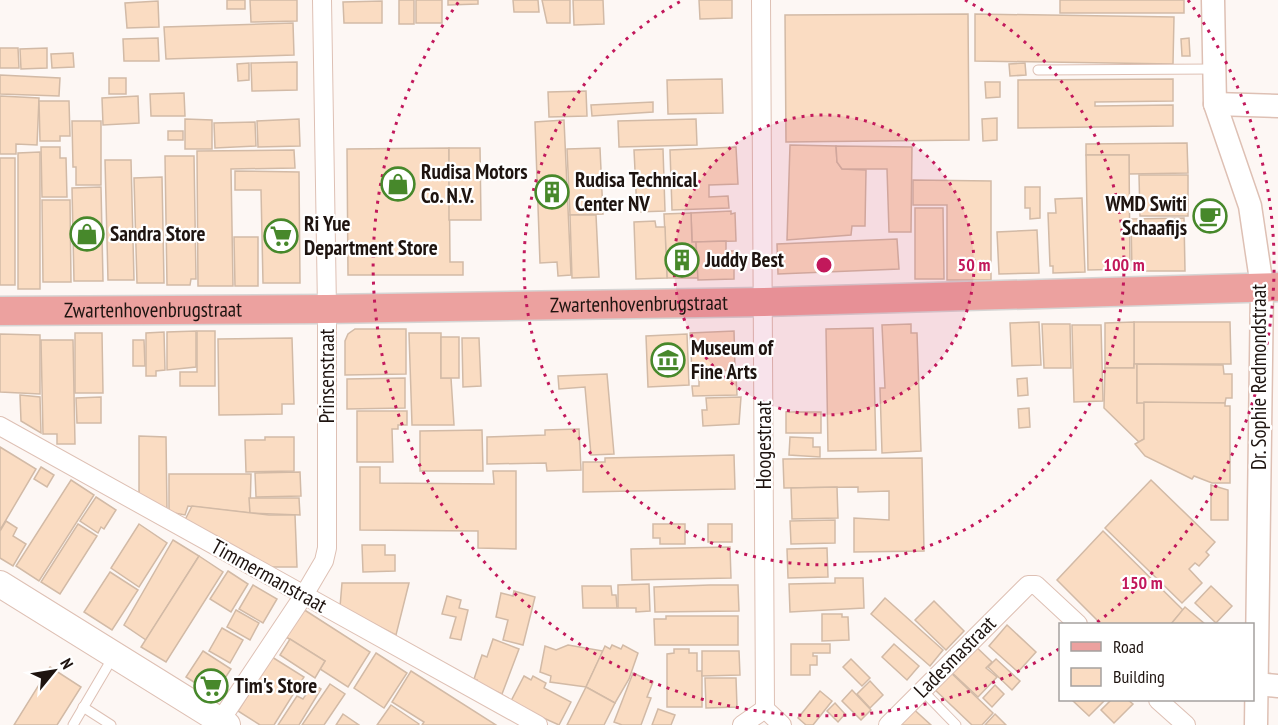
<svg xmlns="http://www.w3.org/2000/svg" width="1278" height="725" font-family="'PT Sans Narrow',sans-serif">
  <rect width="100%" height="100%" fill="#fdf7f4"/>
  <g fill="#fadcc2" stroke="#d2baa6" stroke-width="1.5">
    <rect x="227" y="0" width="18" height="9"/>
    <path d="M 250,0 L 297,0 L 297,21 L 251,22 Z"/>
    <rect x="399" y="0" width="15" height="24"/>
    <rect x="416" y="0" width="26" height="23"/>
    <path d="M 448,0 L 478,0 L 478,4 L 448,5 Z"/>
    <path d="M 513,0 L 538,0 L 539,12 L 514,12 Z"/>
    <path d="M 542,0 L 570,0 L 570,23 L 547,23 Z"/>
    <path d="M 573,0 L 603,0 L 604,24 L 574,25 Z"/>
    <path d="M 699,0 L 732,0 L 732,18 L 700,19 Z"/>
    <rect x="1060" y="0" width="124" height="13"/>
    <path d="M 158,1 L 159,27 L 127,28 L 125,3 Z"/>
    <path d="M 382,1 L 382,23 L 344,23 L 343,2 Z"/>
    <path d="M 968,14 L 969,140 L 786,142 L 785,15 Z"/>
    <path d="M 975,14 L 1174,17 L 1173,64 L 975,61 Z"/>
    <path d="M 293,23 L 294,55 L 166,59 L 164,27 Z"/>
    <path d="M 158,38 L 159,61 L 124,61 L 123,39 Z"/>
    <path d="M 1189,38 L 1190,56 L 1182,56 L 1181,39 Z"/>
    <path d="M 0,48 L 18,48 L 19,68 L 0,68 Z"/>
    <path d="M 47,48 L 47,68 L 21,69 L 20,49 Z"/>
    <path d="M 73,53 L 74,67 L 52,68 L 51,54 Z"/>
    <path d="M 297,62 L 297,90 L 252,91 L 251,63 Z"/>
    <path d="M 249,63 L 249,80 L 238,81 L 237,64 Z"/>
    <path d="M 1025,63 L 1026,75 L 1010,76 L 1009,64 Z"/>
    <path d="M 0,75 L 60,78 L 59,96 L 0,94 Z"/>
    <rect x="109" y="78" width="17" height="16"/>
    <path d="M 722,79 L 723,113 L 668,114 L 667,80 Z"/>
    <path d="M 1173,79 L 1173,101 L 1095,102 L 1095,106 L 1173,105 L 1173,126 L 1018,128 L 1018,80 Z"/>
    <path d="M 985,82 L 1000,82 L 1000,97 L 986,98 Z"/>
    <path d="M 586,91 L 587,116 L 549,117 L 548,92 Z"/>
    <path d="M 184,93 L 185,116 L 151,116 L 150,94 Z"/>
    <path d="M 0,96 L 39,98 L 37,145 L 16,144 L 16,154 L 0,154 Z"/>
    <path d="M 138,96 L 139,123 L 103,125 L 102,98 Z"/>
    <path d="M 39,101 L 69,101 L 70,136 L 60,136 L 60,141 L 40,141 Z"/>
    <path d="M 653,102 L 653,112 L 592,116 L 591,105 Z"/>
    <path d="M 997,118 L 997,140 L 983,141 L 982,119 Z"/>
    <path d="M 185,119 L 212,120 L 212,149 L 185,149 Z"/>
    <path d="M 299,119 L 300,146 L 258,147 L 257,121 Z"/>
    <path d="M 696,119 L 697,145 L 619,147 L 618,121 Z"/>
    <path d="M 564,120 L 571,275 L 558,276 L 557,262 L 540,263 L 535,122 Z"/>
    <path d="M 72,121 L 101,121 L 101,185 L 76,185 L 76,167 L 73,167 Z"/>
    <path d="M 255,122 L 256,146 L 215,148 L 214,123 Z"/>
    <rect x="168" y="131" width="15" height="9"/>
    <path d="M 1187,143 L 1188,173 L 1129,174 L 1129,155 L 1086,155 L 1086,144 Z"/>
    <path d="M 790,145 L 836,146 L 837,162 L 842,169 L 866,170 L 865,226 L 852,226 L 851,235 L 787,240 Z"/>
    <path d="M 836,146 L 912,147 L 911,232 L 889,232 L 887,169 L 842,169 L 837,162 Z"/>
    <path d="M 41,147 L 60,147 L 60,158 L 66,158 L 67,197 L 42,197 Z"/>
    <path d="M 736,147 L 738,184 L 709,185 L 709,197 L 728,196 L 729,208 L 672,210 L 670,150 Z"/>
    <path d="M 449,148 L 450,262 L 463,262 L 463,275 L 348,275 L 347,149 Z"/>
    <path d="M 449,148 L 480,148 L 481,220 L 449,220 Z"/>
    <path d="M 600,148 L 603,214 L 570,215 L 567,149 Z"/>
    <path d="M 663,149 L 665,211 L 637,212 L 634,150 Z"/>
    <path d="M 294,150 L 295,168 L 231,169 L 233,286 L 198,286 L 197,151 Z"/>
    <path d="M 40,152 L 40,289 L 18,289 L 18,153 Z"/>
    <path d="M 1086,155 L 1129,155 L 1130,269 L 1088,270 Z"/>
    <path d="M 165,156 L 194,156 L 196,279 L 191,279 L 190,285 L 167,285 Z"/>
    <rect x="0" y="158" width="15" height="127"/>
    <path d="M 105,160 L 131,160 L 134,280 L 108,280 Z"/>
    <path d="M 235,171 L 299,172 L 300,283 L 263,283 L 261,190 L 235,190 Z"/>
    <path d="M 1139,175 L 1188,175 L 1188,216 L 1140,216 Z"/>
    <path d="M 162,177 L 164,283 L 137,283 L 134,178 Z"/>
    <path d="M 913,180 L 991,181 L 991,280 L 947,280 L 947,205 L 913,205 Z"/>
    <path d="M 101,187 L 103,281 L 74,281 L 72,188 Z"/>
    <path d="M 1025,187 L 1040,187 L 1040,218 L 1030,219 L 1030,208 L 1025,208 Z"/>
    <path d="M 1082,198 L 1085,272 L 1053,273 L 1053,266 L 1050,266 L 1048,213 L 1056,213 L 1055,199 Z"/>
    <path d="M 42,200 L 70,200 L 71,282 L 43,282 Z"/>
    <path d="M 915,208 L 943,208 L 944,279 L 915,279 Z"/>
    <path d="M 731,211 L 731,214 L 735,213 L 736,241 L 692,242 L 691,213 Z"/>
    <path d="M 691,213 L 692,242 L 696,242 L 698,278 L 667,278 L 664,214 Z"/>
    <path d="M 570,215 L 596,215 L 599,277 L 572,278 Z"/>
    <path d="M 1184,218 L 1185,271 L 1132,271 L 1131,219 Z"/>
    <path d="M 655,221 L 656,227 L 665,227 L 667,278 L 636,279 L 634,222 Z"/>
    <path d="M 1037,230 L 1039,273 L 999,274 L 997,232 Z"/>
    <path d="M 234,237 L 258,237 L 258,286 L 235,286 Z"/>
    <path d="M 897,239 L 899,269 L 778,274 L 777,244 Z"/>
    <path d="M 726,241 L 726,251 L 734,251 L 734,279 L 698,280 L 696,242 Z"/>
    <path d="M 1039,322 L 1041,365 L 1012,366 L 1010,323 Z"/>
    <path d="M 1134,322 L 1230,322 L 1231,364 L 1134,364 Z"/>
    <path d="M 1134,322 L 1134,368 L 1105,368 L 1105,323 Z"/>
    <path d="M 911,324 L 911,333 L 917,333 L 921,451 L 882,453 L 880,388 L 885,388 L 882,325 Z"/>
    <path d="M 1042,324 L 1070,324 L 1071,368 L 1044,368 Z"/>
    <path d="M 1072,325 L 1101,325 L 1103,401 L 1074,402 Z"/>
    <path d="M 873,328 L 876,450 L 828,451 L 826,329 Z"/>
    <path d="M 355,329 L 406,329 L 406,374 L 345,375 L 345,341 L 348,334 Z"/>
    <path d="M 196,331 L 196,367 L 167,370 L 167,332 Z"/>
    <path d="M 197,331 L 215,331 L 215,386 L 180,386 L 180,372 L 197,372 Z"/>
    <path d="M 734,331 L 735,370 L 692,372 L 690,333 Z"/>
    <path d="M 164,332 L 165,370 L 156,371 L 156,376 L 146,376 L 146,333 Z"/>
    <path d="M 75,333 L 102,333 L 103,393 L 75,393 Z"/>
    <path d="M 409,333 L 441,333 L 441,378 L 451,378 L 454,425 L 412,425 Z"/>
    <path d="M 0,334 L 40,335 L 40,394 L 0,392 Z"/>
    <path d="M 687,334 L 689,385 L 648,387 L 646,336 Z"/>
    <rect x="441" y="337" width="18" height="41"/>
    <path d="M 292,338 L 294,404 L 282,404 L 282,414 L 219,415 L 218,339 Z"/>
    <path d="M 462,338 L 479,338 L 481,386 L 463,387 Z"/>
    <path d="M 41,340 L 73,340 L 75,444 L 57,444 L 57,434 L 43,434 Z"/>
    <path d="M 133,340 L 144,340 L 145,366 L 133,366 Z"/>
    <path d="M 1134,364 L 1137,364 L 1137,403 L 1144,402 L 1144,439 L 1139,442 L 1104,408 L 1105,368 L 1134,368 Z"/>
    <path d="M 1137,364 L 1223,365 L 1224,374 L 1232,374 L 1232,398 L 1226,398 L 1225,403 L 1137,403 Z"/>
    <path d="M 607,374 L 614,454 L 591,455 L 585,387 L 559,389 L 558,376 Z"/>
    <path d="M 736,376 L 737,395 L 693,396 L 692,386 L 699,386 L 699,377 Z"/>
    <path d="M 405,378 L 405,408 L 347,409 L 347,379 Z"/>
    <path d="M 1027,378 L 1028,395 L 1018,396 L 1017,379 Z"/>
    <path d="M 20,395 L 40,397 L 41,433 L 21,421 Z"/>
    <path d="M 101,397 L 101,423 L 77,423 L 76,398 Z"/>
    <path d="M 741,397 L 739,424 L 703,426 L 702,410 L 707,410 L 706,398 Z"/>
    <path d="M 1144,402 L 1225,403 L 1225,406 L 1230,406 L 1230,483 L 1212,483 L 1194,476 L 1192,479 L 1145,456 L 1135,444 L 1144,439 Z"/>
    <path d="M 1029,408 L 1030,427 L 1019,428 L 1018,409 Z"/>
    <path d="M 357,411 L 407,411 L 407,425 L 398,425 L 398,429 L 392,429 L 393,462 L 357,462 Z"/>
    <rect x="786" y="412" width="35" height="21"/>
    <path d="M 579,429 L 581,470 L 547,471 L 546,463 L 487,464 L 487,437 L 545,435 L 545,430 Z"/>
    <path d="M 482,430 L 483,471 L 420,471 L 420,431 Z"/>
    <path d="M 139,436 L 166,437 L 167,512 L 139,499 Z"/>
    <path d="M 265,437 L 294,437 L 294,471 L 246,472 L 245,440 L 265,440 Z"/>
    <path d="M 790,437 L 813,438 L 813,447 L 820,447 L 820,457 L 789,455 Z"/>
    <path d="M 0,447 L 36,469 L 0,530 Z"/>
    <path d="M 734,455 L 735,489 L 583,492 L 583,462 L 605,462 L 605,458 Z"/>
    <path d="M 922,458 L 924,551 L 854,552 L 854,518 L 889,520 L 889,491 L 858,492 L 858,487 L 784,488 L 783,459 Z"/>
    <path d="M 41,467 L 54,475 L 47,487 L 34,479 Z"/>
    <path d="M 360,467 L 380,467 L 380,483 L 494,484 L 493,471 L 516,471 L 516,549 L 478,548 L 478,531 L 360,530 Z"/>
    <path d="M 300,472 L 301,496 L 256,497 L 255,473 Z"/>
    <path d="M 169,474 L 251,474 L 250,513 L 188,506 L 185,515 L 169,512 Z"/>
    <path d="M 71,480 L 94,495 L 39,581 L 16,566 Z"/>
    <path d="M 1151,480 L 1215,542 L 1206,552 L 1209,555 L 1199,566 L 1195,563 L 1189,569 L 1202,583 L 1182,603 L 1105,528 Z"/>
    <path d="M 1211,485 L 1228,490 L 1228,520 L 1211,520 Z"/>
    <path d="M 837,487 L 838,518 L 792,519 L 791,488 Z"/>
    <path d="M 96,497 L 116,510 L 104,529 L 101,527 L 98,533 L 80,521 Z"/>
    <path d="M 249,498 L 299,498 L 300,515 L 250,513 Z"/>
    <path d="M 192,506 L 269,515 L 295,515 L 297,567 L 267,567 L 184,522 Z"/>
    <path d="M 835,520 L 835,543 L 791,544 L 790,521 Z"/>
    <path d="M 6,521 L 17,528 L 13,536 L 26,544 L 13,566 L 0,558 L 0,531 Z"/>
    <path d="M 78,524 L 97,536 L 60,594 L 41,582 Z"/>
    <path d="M 139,524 L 167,543 L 139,587 L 111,568 Z"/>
    <path d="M 653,524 L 685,524 L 685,544 L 660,544 L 660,538 L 653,538 Z"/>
    <rect x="708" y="524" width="24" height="18"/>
    <path d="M 1103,531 L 1183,610 L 1171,624 L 1101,624 L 1057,580 Z"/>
    <path d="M 173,540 L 199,556 L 146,640 L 124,625 Z"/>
    <path d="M 362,545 L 385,545 L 385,555 L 395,555 L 395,571 L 363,572 Z"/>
    <path d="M 730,547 L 731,578 L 632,580 L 631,549 Z"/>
    <path d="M 827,548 L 828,577 L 788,578 L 787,549 Z"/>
    <path d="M 199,556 L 223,572 L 166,662 L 141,647 Z"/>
    <path d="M 228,571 L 248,584 L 231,612 L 210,599 Z"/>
    <path d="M 110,572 L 138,590 L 112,630 L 84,612 Z"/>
    <path d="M 835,578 L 863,578 L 864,608 L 790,612 L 789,584 L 835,583 Z"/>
    <path d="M 342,583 L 409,583 L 396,635 L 340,607 Z"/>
    <path d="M 649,584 L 650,611 L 636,612 L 636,608 L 618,608 L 618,585 Z"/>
    <path d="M 253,585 L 277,599 L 263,623 L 239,609 Z"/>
    <path d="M 710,585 L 738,585 L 739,611 L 655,612 L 654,587 Z"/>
    <path d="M 582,586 L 611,586 L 612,595 L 616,595 L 617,608 L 583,608 Z"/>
    <path d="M 1211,586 L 1232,606 L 1216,623 L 1195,603 Z"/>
    <path d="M 514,591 L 535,597 L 523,645 L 503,640 L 508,620 L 496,617 L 501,593 L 513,596 Z"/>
    <path d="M 447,596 L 461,600 L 459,608 L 468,610 L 461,640 L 450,638 L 456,617 L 442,614 Z"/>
    <path d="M 885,598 L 943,650 L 930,666 L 871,614 Z"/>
    <path d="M 934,601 L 964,631 L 946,650 L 915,620 Z"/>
    <path d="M 1185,607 L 1205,624 L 1171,624 Z"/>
    <path d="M 303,609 L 370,652 L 348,687 L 320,669 L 325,661 L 286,637 Z"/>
    <path d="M 236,610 L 259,623 L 250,640 L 227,627 Z"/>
    <path d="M 822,614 L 842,614 L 842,617 L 848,617 L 849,640 L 822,641 Z"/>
    <path d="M 666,616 L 738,616 L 738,645 L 655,645 L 654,619 L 666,619 Z"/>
    <path d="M 1007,625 L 1036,652 L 1018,672 L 989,646 Z"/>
    <path d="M 222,628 L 243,640 L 230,663 L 209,651 Z"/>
    <path d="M 290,639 L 325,661 L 315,678 L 280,655 Z"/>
    <path d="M 493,639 L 519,649 L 502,694 L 475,683 L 477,680 L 474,679 L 482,655 L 487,657 Z"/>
    <path d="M 971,642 L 992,662 L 986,668 L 997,677 L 978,697 L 947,668 Z"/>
    <path d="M 791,644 L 830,644 L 830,653 L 813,653 L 813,656 L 817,656 L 817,665 L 810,665 L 810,675 L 791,675 Z"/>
    <path d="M 894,644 L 919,666 L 907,680 L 882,657 Z"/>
    <path d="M 568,645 L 603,651 L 586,687 L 550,682 L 551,676 L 540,672 L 545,646 L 556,650 Z"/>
    <path d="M 612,645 L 621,649 L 623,645 L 638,653 L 629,679 L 615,703 L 586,687 L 605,646 L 610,649 Z"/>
    <path d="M 674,649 L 689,649 L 689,653 L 697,653 L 697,671 L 702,671 L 702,707 L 667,707 L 667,654 L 674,653 Z"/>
    <path d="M 203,651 L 231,669 L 214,695 L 186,677 Z"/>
    <path d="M 702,651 L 739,651 L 740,675 L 702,676 Z"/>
    <path d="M 376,653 L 407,673 L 384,708 L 354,688 Z"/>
    <path d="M 272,657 L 304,677 L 274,725 L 260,725 L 238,711 Z"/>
    <path d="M 851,659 L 870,678 L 862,686 L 843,667 Z"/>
    <path d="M 996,659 L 1020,681 L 1012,690 L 988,667 Z"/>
    <path d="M 50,667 L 81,687 L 57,725 L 14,725 Z"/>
    <path d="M 948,670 L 993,713 L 982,725 L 972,725 L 932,687 Z"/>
    <path d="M 411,671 L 496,725 L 422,725 L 424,722 L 392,702 Z"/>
    <path d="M 633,673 L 653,682 L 647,697 L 651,698 L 641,725 L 622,725 L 614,722 Z"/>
    <path d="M 524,676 L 531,680 L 533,676 L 546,683 L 544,688 L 571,702 L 559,725 L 510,703 Z"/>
    <path d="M 705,678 L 736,678 L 737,707 L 706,708 Z"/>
    <path d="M 870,681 L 883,695 L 870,708 L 857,694 Z"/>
    <path d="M 313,684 L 321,689 L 299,725 L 278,725 L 297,696 L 303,699 Z"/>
    <path d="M 330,684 L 345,694 L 324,725 L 302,725 Z"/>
    <path d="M 995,685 L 1004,694 L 992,707 L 983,698 Z"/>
    <path d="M 586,687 L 615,703 L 604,725 L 567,725 Z"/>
    <path d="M 852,690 L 871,710 L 861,720 L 842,701 Z"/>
    <path d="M 820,691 L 832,701 L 813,725 L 806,725 L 798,718 Z"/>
    <path d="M 1072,700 L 1105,700 L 1089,716 Z"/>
    <path d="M 1111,700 L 1128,700 L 1133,704 L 1114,723 L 1101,710 Z"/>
    <path d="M 835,703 L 845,714 L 838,722 L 827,711 Z"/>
    <path d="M 391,705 L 419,724 L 418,725 L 377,725 Z"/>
    <path d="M 909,705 L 931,725 L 890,725 Z"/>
    <path d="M 658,709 L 675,715 L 671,725 L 652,725 Z"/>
    <path d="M 343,714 L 359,725 L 336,725 Z"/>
    <path d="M 995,714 L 1006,725 L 985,725 Z"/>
  </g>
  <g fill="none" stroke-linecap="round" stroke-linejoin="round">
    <defs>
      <g id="service">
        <path d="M 1038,70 L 1214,69"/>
        <path d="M 922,690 L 956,725"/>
        <path d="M 83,707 L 111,725"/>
        <path d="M 73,725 L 113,657"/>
      </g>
      <g id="minor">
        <path d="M 761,0 L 765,709"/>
        <path d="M 0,426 L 538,725"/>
        <path d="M 1158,700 L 1186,725"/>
        <path d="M 220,721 L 304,595 L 324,561 L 327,548 L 327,309 L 322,0"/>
        <path d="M 742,725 L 765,709 L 782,725"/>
        <path d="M 888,725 L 1028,585 L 1036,585 L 1078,624"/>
      </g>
      <g id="tertiary">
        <path d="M 1213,0 L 1215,104 L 1250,206 L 1262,287 L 1256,725"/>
        <path d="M 1215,104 L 1278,106"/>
        <path d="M 1257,684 L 1278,686"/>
      </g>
      <path id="secondary" d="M 0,584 L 227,725"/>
      <g id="primary">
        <path id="s1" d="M 0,311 L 327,309 L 764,302 L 1278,287"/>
      </g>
    </defs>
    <use href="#service" stroke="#dec0b4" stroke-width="11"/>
    <use href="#minor" stroke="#dec0b4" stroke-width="20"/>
    <use href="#tertiary" stroke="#dec0b4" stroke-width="25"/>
    <use href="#secondary" stroke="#dec0b4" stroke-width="28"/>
    <use href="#primary" stroke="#d6d5d4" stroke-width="31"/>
    <use href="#service" stroke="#fff" stroke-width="9"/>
    <use href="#minor" stroke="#fff" stroke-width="18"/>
    <use href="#tertiary" stroke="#fff" stroke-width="22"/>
    <use href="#secondary" stroke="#fff" stroke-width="26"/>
    <use href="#primary" stroke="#eca19f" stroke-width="28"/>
  </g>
  <circle cx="824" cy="265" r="150" fill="#c2185b" fill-opacity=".12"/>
  <g fill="none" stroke="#c2185b" stroke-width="3" stroke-dasharray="3 6">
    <circle cx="824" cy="265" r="150"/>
    <path d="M965 0A300 300 0 1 1 683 0"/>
    <path d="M1059 649A450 450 0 0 1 460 0M1188 0A450 450 0 0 1 1095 624"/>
  </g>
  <defs>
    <symbol id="shop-ring" viewBox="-11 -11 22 22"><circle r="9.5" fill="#fff" stroke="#47882b" stroke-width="1.5"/><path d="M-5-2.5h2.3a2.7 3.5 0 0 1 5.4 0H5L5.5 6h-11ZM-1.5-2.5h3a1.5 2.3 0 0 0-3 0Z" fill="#47882b"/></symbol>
    <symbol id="building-ring" viewBox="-11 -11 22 22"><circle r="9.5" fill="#fff" stroke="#47882b" stroke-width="1.5"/><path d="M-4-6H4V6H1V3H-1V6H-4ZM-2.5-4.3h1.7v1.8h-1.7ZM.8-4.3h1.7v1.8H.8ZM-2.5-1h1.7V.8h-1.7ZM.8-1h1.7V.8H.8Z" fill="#47882b"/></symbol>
    <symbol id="cafe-ring" viewBox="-11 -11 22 22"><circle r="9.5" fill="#fff" stroke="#47882b" stroke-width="1.5"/><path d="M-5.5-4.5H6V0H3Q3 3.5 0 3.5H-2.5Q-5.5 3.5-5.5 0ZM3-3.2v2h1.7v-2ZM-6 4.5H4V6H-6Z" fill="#47882b"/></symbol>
    <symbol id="supermarket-ring" viewBox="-11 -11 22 22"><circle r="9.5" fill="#fff" stroke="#47882b" stroke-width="1.5"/><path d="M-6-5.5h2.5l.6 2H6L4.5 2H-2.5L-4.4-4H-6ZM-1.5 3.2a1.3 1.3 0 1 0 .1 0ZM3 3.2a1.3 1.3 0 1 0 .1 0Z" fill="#47882b"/></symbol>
    <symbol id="museum-ring" viewBox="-11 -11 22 22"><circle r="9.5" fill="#fff" stroke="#47882b" stroke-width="1.5"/><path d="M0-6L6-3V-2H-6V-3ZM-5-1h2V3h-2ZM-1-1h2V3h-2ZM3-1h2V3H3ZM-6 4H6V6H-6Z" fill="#47882b"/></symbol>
  </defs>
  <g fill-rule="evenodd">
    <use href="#shop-ring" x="379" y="165" width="38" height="38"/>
    <use href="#building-ring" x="533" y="173" width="38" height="38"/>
    <use href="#cafe-ring" x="1191" y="197" width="38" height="38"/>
    <use href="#shop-ring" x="68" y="215" width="38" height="38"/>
    <use href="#supermarket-ring" x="262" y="217" width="38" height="38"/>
    <use href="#building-ring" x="663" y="241" width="38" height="38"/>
    <use href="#museum-ring" x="649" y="341" width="38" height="38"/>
    <use href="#supermarket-ring" x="192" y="667" width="38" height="38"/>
  </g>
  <g text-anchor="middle" stroke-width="4.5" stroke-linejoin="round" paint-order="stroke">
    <g font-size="21" font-weight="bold" fill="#1e1410" stroke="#fff" text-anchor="start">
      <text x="421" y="179">Rudisa Motors<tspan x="421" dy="24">Co. N.V.</tspan></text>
      <text x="575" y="187">Rudisa Technical<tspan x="575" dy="24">Center NV</tspan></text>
      <text x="1187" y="211" text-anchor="end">WMD Switi<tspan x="1187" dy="24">Schaafijs</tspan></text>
      <text x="304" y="231">Ri Yue<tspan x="304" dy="24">Department Store</tspan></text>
      <text x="110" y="241">Sandra Store</text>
      <text x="705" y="267">Juddy Best</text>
      <text x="691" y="355">Museum of<tspan x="691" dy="24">Fine Arts</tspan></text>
      <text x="234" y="693">Tim's Store</text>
    </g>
    <g font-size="21" fill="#1e1410" stroke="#fff">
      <text dy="7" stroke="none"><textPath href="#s1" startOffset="639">Zwartenhovenbrugstraat</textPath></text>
      <text dy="7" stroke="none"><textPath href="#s1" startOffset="153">Zwartenhovenbrugstraat</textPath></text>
      <text transform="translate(327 376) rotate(-90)" y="7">Prinsenstraat</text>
      <text transform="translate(1259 377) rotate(-90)" y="7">Dr. Sophie Redmondstraat</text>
      <text transform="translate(764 445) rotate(-90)" y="7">Hoogestraat</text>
      <text transform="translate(269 576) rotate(29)" y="7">Timmermanstraat</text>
      <text transform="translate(955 657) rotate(-45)" y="7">Ladesmastraat</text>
    </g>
  </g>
  <circle cx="824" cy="265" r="9" fill="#c2185b" stroke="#fff" stroke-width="3"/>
  <g font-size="18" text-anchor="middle" font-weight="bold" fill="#c2185b" stroke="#fff" stroke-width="4.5" stroke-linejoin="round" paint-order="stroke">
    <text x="974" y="271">50 m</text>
    <text x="1124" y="271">100 m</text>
    <text x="1142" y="589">150 m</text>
  </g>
  <rect x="1059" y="623" width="195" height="78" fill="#ffffff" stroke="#a5a19f" stroke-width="1.5"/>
  <rect x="1071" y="642" width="30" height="9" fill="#eca19f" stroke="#a5a19f" stroke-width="1.5"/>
  <text x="1113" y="653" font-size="18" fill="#1e1410">Road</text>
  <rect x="1071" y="668" width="30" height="18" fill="#fadcc2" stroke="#a5a19f" stroke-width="1.5"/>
  <text x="1113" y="683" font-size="18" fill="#1e1410">Building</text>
  <g transform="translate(54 671) rotate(60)" stroke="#ffffff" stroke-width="4.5" paint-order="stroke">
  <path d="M0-4.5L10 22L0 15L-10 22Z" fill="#1e1410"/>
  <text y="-9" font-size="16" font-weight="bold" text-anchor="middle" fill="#1e1410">N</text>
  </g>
</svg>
